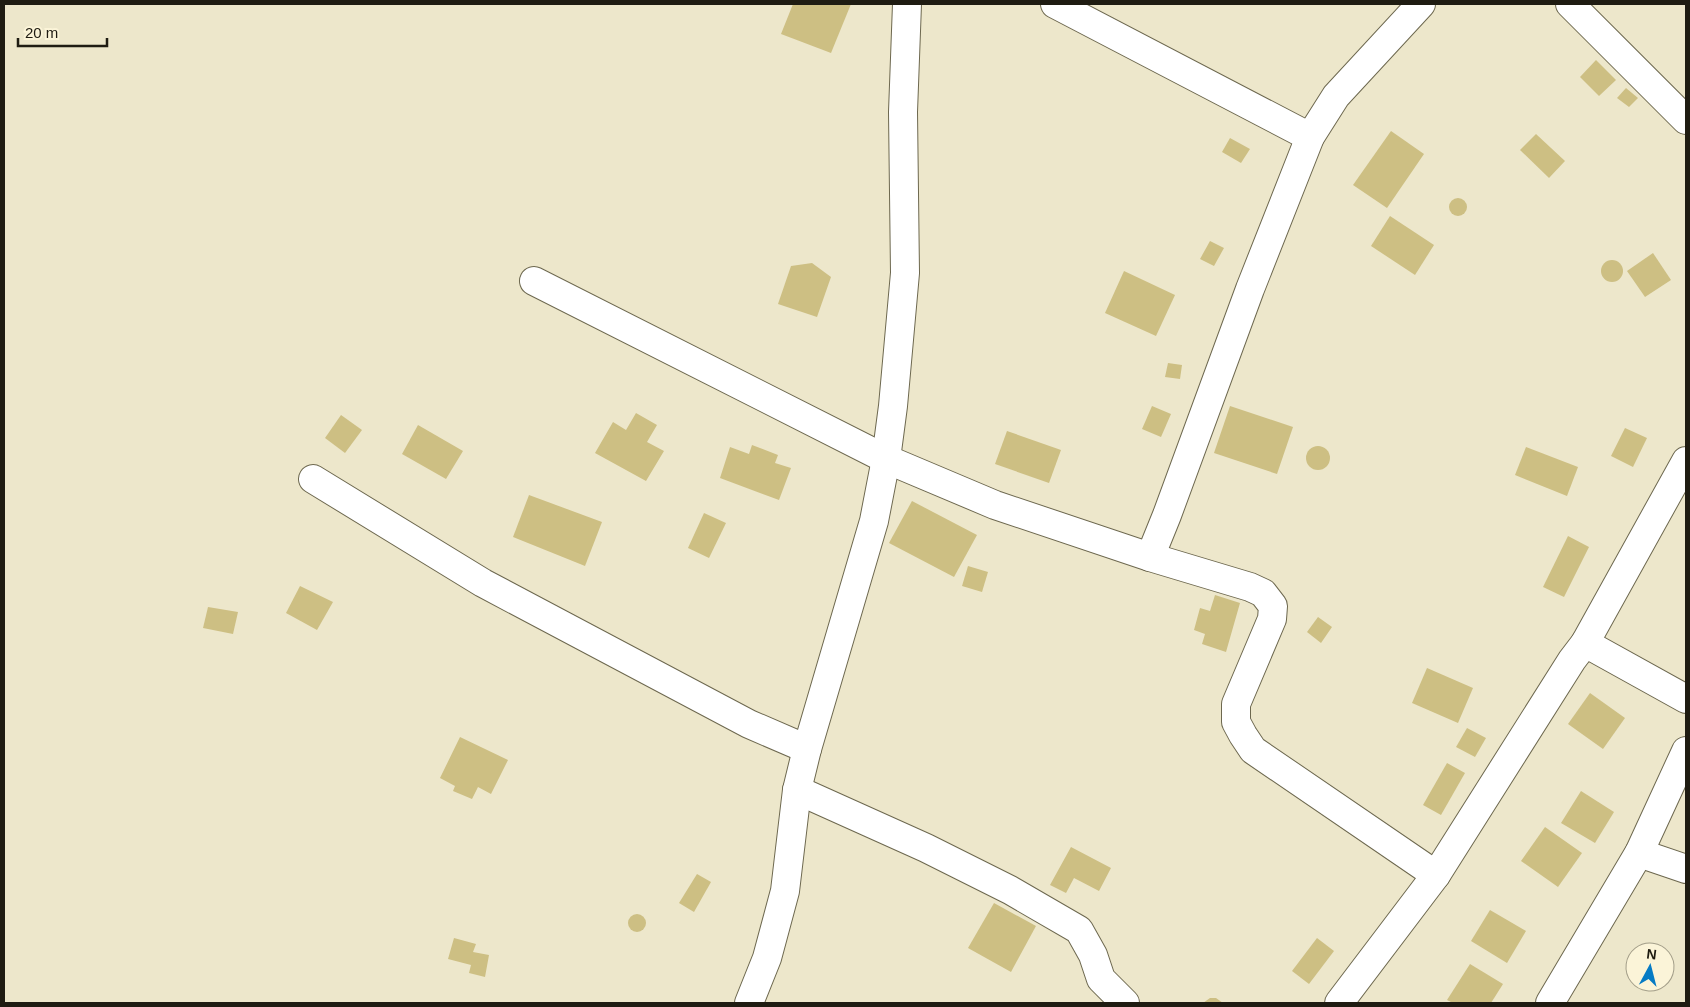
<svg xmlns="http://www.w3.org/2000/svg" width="1690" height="1007" font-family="Arial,sans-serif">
  <rect width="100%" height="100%" fill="#ede7cb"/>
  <g fill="#cdbf83">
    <path d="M 793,4 L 851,4 L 831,53 L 781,34 Z"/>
    <path d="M 1596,60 L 1616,80 L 1599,96 L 1580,77 Z"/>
    <path d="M 1626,88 L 1638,98 L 1629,107 L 1617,98 Z"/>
    <path d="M 1391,131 L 1424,154 L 1387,208 L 1353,185 Z"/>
    <path d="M 1536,134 L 1565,161 L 1549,178 L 1520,150 Z"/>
    <path d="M 1230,138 L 1250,149 L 1241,163 L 1222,152 Z"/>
    <circle cx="1458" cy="207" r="9"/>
    <path d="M 1390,216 L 1434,245 L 1415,275 L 1371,246 Z"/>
    <path d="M 1210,241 L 1224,248 L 1214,266 L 1200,259 Z"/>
    <path d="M 1653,253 L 1671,280 L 1645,297 L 1627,271 Z"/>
    <circle cx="1612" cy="271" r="11"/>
    <path d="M 812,263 L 831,277 L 817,317 L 778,304 L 791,266 Z"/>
    <path d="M 1124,271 L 1175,295 L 1156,336 L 1105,313 Z"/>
    <path d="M 1168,363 L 1182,365 L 1180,379 L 1165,377 Z"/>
    <path d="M 1152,406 L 1171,414 L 1161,437 L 1142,429 Z"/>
    <path d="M 1230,406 L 1293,427 L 1277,474 L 1214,453 Z"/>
    <path d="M 636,413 L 657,425 L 647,442 L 664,451 L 646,481 L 595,453 L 613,422 L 626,430 Z"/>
    <path d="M 341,415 L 362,430 L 345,453 L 325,438 Z"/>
    <path d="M 418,425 L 463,451 L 446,479 L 402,454 Z"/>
    <path d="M 1625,428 L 1647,438 L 1633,467 L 1611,456 Z"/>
    <path d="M 1007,431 L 1061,450 L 1049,483 L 995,464 Z"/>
    <path d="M 752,445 L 778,455 L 775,463 L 791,468 L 779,500 L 720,478 L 730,447 L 749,454 Z"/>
    <circle cx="1318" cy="458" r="12"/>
    <path d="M 1526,447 L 1578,467 L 1567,496 L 1515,475 Z"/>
    <path d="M 529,495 L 602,522 L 585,566 L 513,537 Z"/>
    <path d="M 912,501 L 977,535 L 954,577 L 889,543 Z"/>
    <path d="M 704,513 L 726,523 L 709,558 L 688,548 Z"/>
    <path d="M 1568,536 L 1589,547 L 1564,597 L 1543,587 Z"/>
    <path d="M 968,566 L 988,572 L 982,592 L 962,586 Z"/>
    <path d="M 300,586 L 333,602 L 317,630 L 286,613 Z"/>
    <path d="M 1215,595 L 1240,603 L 1226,652 L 1202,644 L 1205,634 L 1194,630 L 1200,608 L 1210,611 Z"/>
    <path d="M 208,607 L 238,612 L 233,634 L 203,628 Z"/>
    <path d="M 1318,617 L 1332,627 L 1321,643 L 1307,632 Z"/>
    <path d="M 1427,668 L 1473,688 L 1458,723 L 1412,703 Z"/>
    <path d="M 1590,693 L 1625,718 L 1603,749 L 1568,724 Z"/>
    <path d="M 1467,728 L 1486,738 L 1475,757 L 1456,747 Z"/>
    <path d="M 460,737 L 508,760 L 491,794 L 478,787 L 472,799 L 453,791 L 455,786 L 440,778 Z"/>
    <path d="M 1447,763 L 1465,773 L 1441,815 L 1423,805 Z"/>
    <path d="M 1581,791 L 1614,812 L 1595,843 L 1561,823 Z"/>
    <path d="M 1545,827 L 1582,853 L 1558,887 L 1521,861 Z"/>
    <path d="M 1071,847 L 1111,868 L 1099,891 L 1074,878 L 1066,893 L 1050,885 Z"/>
    <path d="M 697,874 L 711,882 L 694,912 L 679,903 Z"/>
    <path d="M 994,903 L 1036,926 L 1011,972 L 968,948 Z"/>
    <path d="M 1490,910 L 1526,931 L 1507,963 L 1471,941 Z"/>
    <circle cx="637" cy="923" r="9"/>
    <path d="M 454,938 L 476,944 L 473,952 L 489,955 L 485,977 L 469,973 L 471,965 L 448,959 Z"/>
    <path d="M 1317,938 L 1334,951 L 1309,984 L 1292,971 Z"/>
    <path d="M 1470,964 L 1503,984 L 1491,1003 L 1453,1003 L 1447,1000 Z"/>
    <path d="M 1210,998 L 1216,998 L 1223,1003 L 1203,1003 Z"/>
  </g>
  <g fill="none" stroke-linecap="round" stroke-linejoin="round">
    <defs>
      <g id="minor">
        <path d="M 1055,4 L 1310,137"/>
        <path d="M 1570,4 L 1686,120"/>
        <path d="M 534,281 L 886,459 L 995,505 L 1150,557 L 1250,587 L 1263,593 L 1273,606 L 1272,619 L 1236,704 L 1236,722 L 1243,735 L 1253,750 L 1436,875"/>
        <path d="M 313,479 L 483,583 L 749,724 L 807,749"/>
        <path d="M 1150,557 L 1167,515 L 1250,289 L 1310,137 L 1336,96 L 1421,4"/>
        <path d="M 1585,643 L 1686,699"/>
        <path d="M 797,790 L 926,848 L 1010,890 L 1079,930 L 1093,955 L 1101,979 L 1125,1003"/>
        <path d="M 1639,853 L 1686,869"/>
        <path d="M 749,1003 L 767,958 L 785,891 L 797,790 L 807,749 L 874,521 L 886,459 L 893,406 L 905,273 L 903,112 L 907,4"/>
        <path d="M 1339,1003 L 1436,875 L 1572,660 L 1585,643 L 1686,461"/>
        <path d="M 1550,1003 L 1639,853 L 1686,751"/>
      </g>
    </defs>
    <use href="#minor" stroke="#6d684f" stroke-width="30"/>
    <use href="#minor" stroke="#fff" stroke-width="28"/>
  </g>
  <rect width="1690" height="1007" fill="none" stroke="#1f1c12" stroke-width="10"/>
  <g transform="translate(1650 967) rotate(7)"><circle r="24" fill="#fbf4d8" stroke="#a39e89"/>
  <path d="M0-4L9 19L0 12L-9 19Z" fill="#067bc4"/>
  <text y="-8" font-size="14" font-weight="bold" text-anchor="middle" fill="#1f1c12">N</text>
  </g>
  <path d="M18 38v8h89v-8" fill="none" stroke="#1f1c12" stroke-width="2.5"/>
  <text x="25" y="38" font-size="15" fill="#1f1c12" stroke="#fbf4d8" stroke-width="4" paint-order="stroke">20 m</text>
</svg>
